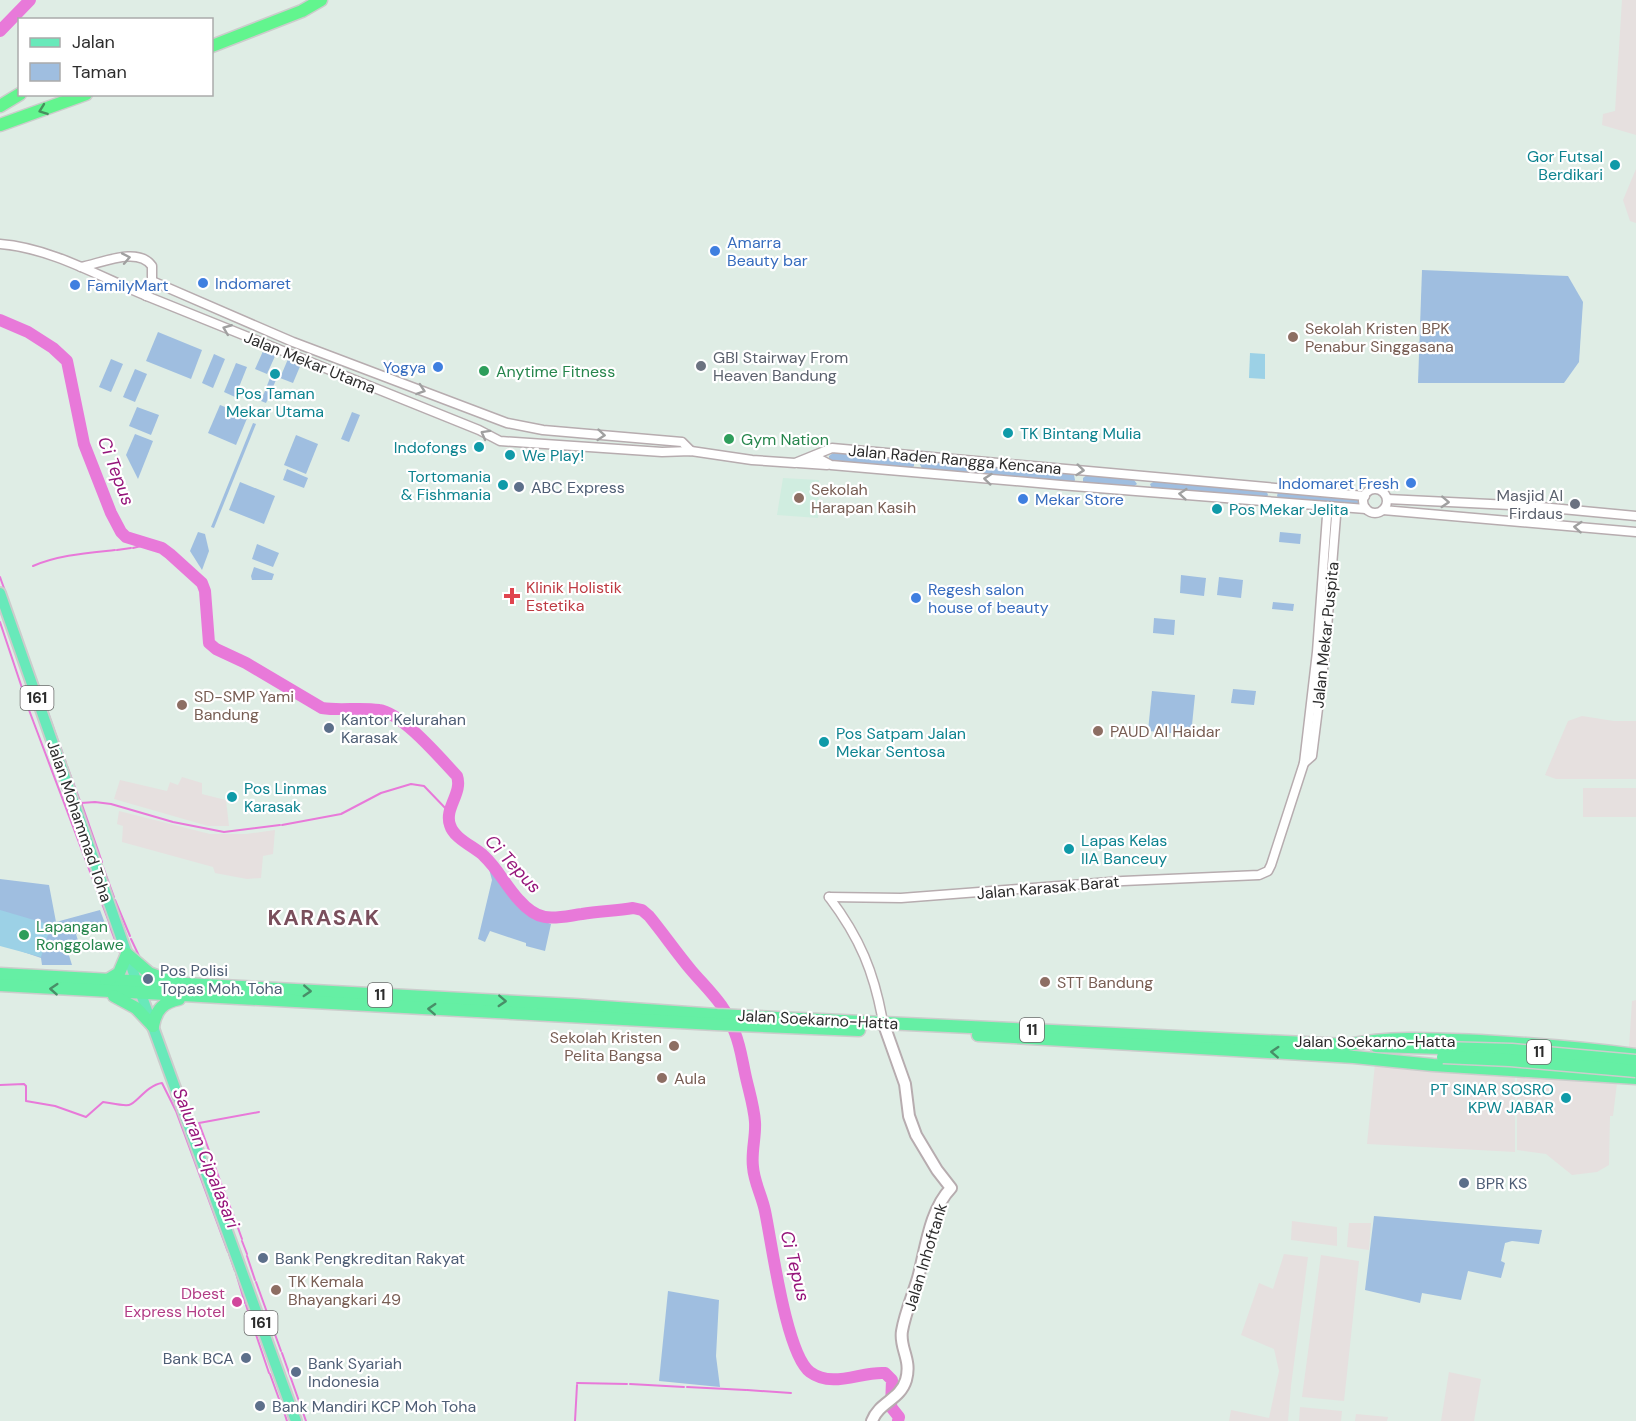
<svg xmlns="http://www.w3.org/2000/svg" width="1636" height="1421" font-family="'DM Sans',sans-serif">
  <rect width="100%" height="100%" fill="#dfede5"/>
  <g fill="#e6e0df">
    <path d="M 1622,0 L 1636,0 L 1636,135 L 1602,125 L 1603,114 L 1615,111 Z"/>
    <path d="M 1636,169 L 1636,223 L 1630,221 L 1623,200 Z"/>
    <path d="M 1582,716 L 1614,721 L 1636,721 L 1636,779 L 1556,779 L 1545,775 L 1568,721 Z"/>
    <path d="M 182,777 L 202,783 L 202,794 L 226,800 L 229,826 L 208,826 L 114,799 L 120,780 L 167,791 L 170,782 L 178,785 Z"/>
    <rect x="1583" y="788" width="53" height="29"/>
    <path d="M 119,811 L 210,834 L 246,834 L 275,830 L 273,854 L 263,856 L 261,878 L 247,879 L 215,873 L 213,867 L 122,842 L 123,826 L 117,824 Z"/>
    <path d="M 1636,1000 L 1636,1051 L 1629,1048 L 1632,1001 Z"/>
    <path d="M 1375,1064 L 1515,1073 L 1515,1152 L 1367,1144 Z"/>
    <path d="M 1517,1075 L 1617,1083 L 1613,1116 L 1610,1116 L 1609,1165 L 1597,1172 L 1572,1175 L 1546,1154 L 1517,1150 Z"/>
    <path d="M 1292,1221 L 1337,1227 L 1337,1246 L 1291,1240 Z"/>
    <path d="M 1349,1223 L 1371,1223 L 1369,1250 L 1347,1247 Z"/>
    <path d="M 1284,1254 L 1308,1257 L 1291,1386 L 1288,1421 L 1229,1421 L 1231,1410 L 1269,1418 L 1279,1371 L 1274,1349 L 1241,1335 L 1259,1283 L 1273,1289 Z"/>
    <path d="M 1321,1255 L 1359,1261 L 1344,1401 L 1302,1397 Z"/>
    <path d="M 1449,1372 L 1481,1379 L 1474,1421 L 1441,1421 Z"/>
    <path d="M 1300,1407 L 1342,1411 L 1341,1421 L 1299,1421 Z"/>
    <path d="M 1356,1414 L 1388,1417 L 1387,1421 L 1355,1421 Z"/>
  </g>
  <path fill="#d0ede0" d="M 783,478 L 819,480 L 818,518 L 777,515 Z"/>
  <g fill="#9fbee0">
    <path d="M 1422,270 L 1568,276 L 1583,302 L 1579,362 L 1564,383 L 1418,383 Z"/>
    <path d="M 158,332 L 202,350 L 191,379 L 146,361 Z"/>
    <path d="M 264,349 L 276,354 L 267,374 L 255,369 Z"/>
    <path d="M 214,354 L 225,359 L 213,388 L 202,383 Z"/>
    <path d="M 111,359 L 123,364 L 111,392 L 99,387 Z"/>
    <path d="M 288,359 L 301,364 L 293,383 L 280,378 Z"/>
    <path d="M 236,363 L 247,367 L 235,397 L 224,392 Z"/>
    <path d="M 135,369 L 147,374 L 135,402 L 123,397 Z"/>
    <path d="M 270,378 L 276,380 L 266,403 L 261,401 Z"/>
    <path d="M 220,405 L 248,416 L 236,445 L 208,433 Z"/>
    <path d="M 137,407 L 159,415 L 151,435 L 129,426 Z"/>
    <path d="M 352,412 L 360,415 L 349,442 L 341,439 Z"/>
    <path d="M 253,423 L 256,424 L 214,528 L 211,527 Z"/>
    <path d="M 135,434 L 153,441 L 138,479 L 126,455 Z"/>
    <path d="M 296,435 L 318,444 L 306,474 L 284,465 Z"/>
    <path d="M 833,453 L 910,459 L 914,462 L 914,466 L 911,469 L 832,462 L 829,460 L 829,456 Z"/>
    <path d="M 925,461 L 1070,473 L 1074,475 L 1075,480 L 1073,484 L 922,469 L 920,464 Z"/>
    <path d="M 287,469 L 308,478 L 304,488 L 283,480 Z"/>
    <path d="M 1087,475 L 1134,480 L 1137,484 L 1133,487 L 1087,484 L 1083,482 L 1083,478 Z"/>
    <path d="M 1155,481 L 1266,490 L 1268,495 L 1266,498 L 1152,489 L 1150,484 Z"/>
    <path d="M 240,482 L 275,496 L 264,524 L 229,510 Z"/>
    <path d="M 1278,492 L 1360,499 L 1359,505 L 1279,499 L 1277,496 Z"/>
    <path d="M 198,532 L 205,534 L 209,551 L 202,570 L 190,551 Z"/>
    <path d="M 1280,532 L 1301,534 L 1300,544 L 1279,542 Z"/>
    <path d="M 257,544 L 279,553 L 273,567 L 252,559 Z"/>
    <path d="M 254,567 L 274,574 L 272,580 L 252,580 L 251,576 Z"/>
    <path d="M 1181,575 L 1206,578 L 1204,596 L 1180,593 Z"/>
    <path d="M 1219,577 L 1243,580 L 1241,598 L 1217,595 Z"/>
    <path d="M 1273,602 L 1294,604 L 1293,611 L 1272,609 Z"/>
    <path d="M 1154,618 L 1175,620 L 1174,635 L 1153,633 Z"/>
    <path d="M 1233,689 L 1256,691 L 1254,705 L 1231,703 Z"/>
    <path d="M 1152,691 L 1195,695 L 1191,735 L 1148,731 Z"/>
    <path d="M 489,869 L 532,917 L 551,924 L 545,951 L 526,946 L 526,943 L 490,931 L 485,942 L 478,939 L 492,880 Z"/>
    <path d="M 0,879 L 49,885 L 56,922 L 100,910 L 106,926 L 76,934 L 79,944 L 67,949 L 72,965 L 42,965 L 41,958 L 0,944 Z"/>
    <path d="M 1374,1216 L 1542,1230 L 1539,1244 L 1512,1241 L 1505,1243 L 1501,1261 L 1505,1263 L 1501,1278 L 1468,1271 L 1461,1300 L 1422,1293 L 1420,1303 L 1365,1290 Z"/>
    <path d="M 668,1291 L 719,1300 L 716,1356 L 720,1387 L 659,1381 Z"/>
  </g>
  <g fill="#9cd1e6">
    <path d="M 1250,353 L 1265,354 L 1265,379 L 1249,378 Z"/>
    <path d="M 0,910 L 51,925 L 41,957 L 0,946 Z"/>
  </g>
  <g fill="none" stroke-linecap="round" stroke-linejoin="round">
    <g stroke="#e879d9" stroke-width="2">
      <path d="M 133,548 L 149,544"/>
      <path d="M 117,550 L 131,548"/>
      <path d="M 33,566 C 58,555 87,553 115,550"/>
      <path d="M 0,577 L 5,591"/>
      <path d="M 0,622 L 25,697"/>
      <path d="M 38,684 L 59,744"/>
      <path d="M 29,710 L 109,922"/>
      <path d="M 60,746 L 66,763"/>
      <path d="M 67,766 L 80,801"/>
      <path d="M 81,802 L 102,862"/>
      <path d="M 81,803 L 95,802 L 111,804 L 173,822 L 224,832 L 280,825"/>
      <path d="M 282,825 L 341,814 L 381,793 L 411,784 L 424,786 L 450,813"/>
      <path d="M 103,867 L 114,897"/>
      <path d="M 115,900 L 130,936"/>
      <path d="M 109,924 L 121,956"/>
      <path d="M 131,939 L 140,958"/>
      <path d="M 0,1085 L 24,1084 L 26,1086 L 26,1101 L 55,1106 L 86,1117 L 103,1102 C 111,1103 121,1106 129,1105 C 136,1104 147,1085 162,1083 L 176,1111 L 228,1252"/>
      <path d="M 222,1186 L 199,1123 L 259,1112"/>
      <path d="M 223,1188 L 232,1212"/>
      <path d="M 233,1214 L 242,1239"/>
      <path d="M 242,1241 L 247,1254"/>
      <path d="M 229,1254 L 235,1271"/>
      <path d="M 247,1256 L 255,1280"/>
      <path d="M 236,1273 L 245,1303"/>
      <path d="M 256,1282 L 281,1351"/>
      <path d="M 246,1305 L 269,1373"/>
      <path d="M 282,1353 L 306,1421"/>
      <path d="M 270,1374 L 283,1410"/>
      <path d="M 577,1383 L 627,1384"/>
      <path d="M 630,1384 L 684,1387"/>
      <path d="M 687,1387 L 746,1390"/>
      <path d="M 747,1390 L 791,1393"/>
      <path d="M 284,1412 L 287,1421"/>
      <path d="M 575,1421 L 577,1385"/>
    </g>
    <g stroke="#e879d9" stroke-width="12">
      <path d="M 0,31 L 30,0"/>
      <path d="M 0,320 L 28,332 L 53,348 L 67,361 L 84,444 L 111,513 L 121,532 L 126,537 L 162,548 L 170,554 L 202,583 L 205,591 L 209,643 L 216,649 L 246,663 L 322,708 C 341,711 360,707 379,710 C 402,713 440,758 457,776 C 463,793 444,808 450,825 C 454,839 475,847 484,856 C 498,869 506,886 519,900 C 540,924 554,918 582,914 C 599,911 616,911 633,908 L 642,910 L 649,916 C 663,933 676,952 691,970 C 708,990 727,1006 735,1033 C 740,1045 742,1059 745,1073 C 748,1088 754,1106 755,1122 C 756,1137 751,1152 753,1167 C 754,1182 762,1196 765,1211 C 772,1244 786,1354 810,1372 C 833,1389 861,1371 885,1373 L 892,1380 L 891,1407 L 899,1417 L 898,1421"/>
    </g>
    <defs>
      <g id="tertiary">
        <path d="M 0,244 C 52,248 102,278 149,297 C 259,342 369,386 479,430 L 500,441 L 662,452 L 691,451 L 752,460 L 795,463 L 832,448 L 1365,496"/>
        <path d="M 81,267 C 102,263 138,246 152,266 L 152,281 L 146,296"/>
        <path d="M 152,281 L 293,342 L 507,423 L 543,430 L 682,442 L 691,451"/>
        <path d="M 814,456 L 831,465 C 1009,481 1188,496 1366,509"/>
        <path d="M 798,463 L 827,465"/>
        <circle cx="1375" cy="501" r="12"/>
        <path d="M 1387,499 L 1530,506 L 1636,516"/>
        <path d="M 1383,510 L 1636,532"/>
        <path d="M 1304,763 L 1312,756 L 1325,653 L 1336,516 L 1338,511 L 1344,508"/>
        <path d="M 829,897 L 901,898 L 1123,881 L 1259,875 L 1268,871 L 1271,865 L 1304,763 L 1317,652 L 1327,516 L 1326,510 L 1320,506"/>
        <path d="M 829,897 C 860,938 874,972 883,1022"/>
      </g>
      <path id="secondary" d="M 872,1421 C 879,1402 900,1400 906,1380 C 912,1359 899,1348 902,1331 C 905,1313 913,1295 918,1278 C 926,1249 929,1211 951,1188 L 937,1170 L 916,1135 L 909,1116 L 905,1084 L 883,1022"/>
      <path id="primary" d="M 0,593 L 141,994 L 296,1421"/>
      <g id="trunk">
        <path d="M 0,974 L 575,1005 L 717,1015 L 1347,1045 C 1392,1036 1435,1039 1480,1041 C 1533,1044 1584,1048 1636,1055"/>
        <path d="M 106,981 L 119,973 L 127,954 L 149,973 L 167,980"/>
        <path d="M 0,985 L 715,1024 L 859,1030"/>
        <path d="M 114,996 L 136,1008 L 153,1026"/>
        <path d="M 153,1026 C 156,1010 163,1002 179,999"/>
        <path d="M 978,1035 L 1354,1057 L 1433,1065 L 1636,1078"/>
        <path d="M 1376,1046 L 1441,1048"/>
      </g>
      <g id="motorway">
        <path d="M 212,46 L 302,11 L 321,0"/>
        <path d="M 0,106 L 20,94"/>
        <path d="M 0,125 L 86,94"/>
      </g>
    </defs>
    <use href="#tertiary" stroke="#b7acaf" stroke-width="11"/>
    <use href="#secondary" stroke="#b7acaf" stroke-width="14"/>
    <use href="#primary" stroke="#ccc" stroke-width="14"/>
    <use href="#trunk" stroke="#ccc" stroke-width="15"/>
    <use href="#motorway" stroke="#ccc" stroke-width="15"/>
    <use href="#tertiary" stroke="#fff" stroke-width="8"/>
    <use href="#secondary" stroke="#fff" stroke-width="10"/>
    <use href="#primary" stroke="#68e9ba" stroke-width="10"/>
    <use href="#trunk" stroke="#65efa4" stroke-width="12"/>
    <use href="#motorway" stroke="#62f58e" stroke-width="12"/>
    <defs>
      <g id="trunk-bridge">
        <path d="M 1441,1048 L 1512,1050 L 1636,1061"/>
        <path d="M 1443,1057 L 1510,1060 L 1636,1071"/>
      </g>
    </defs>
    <use href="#trunk-bridge" stroke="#ccc" stroke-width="15" stroke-linecap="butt"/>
    <use href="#trunk-bridge" stroke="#65efa4" stroke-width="12"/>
  </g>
  <defs><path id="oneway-chevron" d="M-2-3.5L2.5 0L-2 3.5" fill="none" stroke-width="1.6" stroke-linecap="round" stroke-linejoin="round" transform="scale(1.5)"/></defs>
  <use stroke="#47905d" href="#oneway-chevron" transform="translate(43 110) rotate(160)"/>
  <g stroke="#a0a0a0">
    <use href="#oneway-chevron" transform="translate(126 258) rotate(-11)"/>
    <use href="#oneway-chevron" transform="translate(227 329) rotate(-158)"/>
    <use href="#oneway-chevron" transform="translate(421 390) rotate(19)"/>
    <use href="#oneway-chevron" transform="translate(485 434) rotate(-151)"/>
    <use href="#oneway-chevron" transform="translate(601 435) rotate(5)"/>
    <use href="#oneway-chevron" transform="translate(1080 470) rotate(6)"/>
    <use href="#oneway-chevron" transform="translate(988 479) rotate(-174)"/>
    <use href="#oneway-chevron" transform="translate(1183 494) rotate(-175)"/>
    <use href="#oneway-chevron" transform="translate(1445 502) rotate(3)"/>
    <use href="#oneway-chevron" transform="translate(1578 527) rotate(-176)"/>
  </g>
  <g stroke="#488e68">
    <use href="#oneway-chevron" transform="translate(54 989) rotate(-176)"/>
    <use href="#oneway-chevron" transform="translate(307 991) rotate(3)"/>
    <use href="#oneway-chevron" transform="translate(502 1001) rotate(3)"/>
    <use href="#oneway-chevron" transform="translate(432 1009) rotate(-177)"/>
    <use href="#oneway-chevron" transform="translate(1275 1052) rotate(-177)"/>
  </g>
  <g fill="#0f9aa8" stroke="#fff" stroke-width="2">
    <circle cx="1615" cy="165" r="6"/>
    <circle cx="275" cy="374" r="6"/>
    <circle cx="1008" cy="433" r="6"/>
    <circle cx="479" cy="447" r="6"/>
    <circle cx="510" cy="455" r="6"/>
    <circle cx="503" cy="485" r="6"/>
    <circle cx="1217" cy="509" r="6"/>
    <circle cx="824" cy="742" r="6"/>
    <circle cx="232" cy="797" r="6"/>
    <circle cx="1069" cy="849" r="6"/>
    <circle cx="1566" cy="1098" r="6"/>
  </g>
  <g fill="#3f7fe0" stroke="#fff" stroke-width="2">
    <circle cx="715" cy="251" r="6"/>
    <circle cx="203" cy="283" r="6"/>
    <circle cx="75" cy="285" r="6"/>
    <circle cx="438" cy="367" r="6"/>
    <circle cx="1411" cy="483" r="6"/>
    <circle cx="1023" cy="499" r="6"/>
    <circle cx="916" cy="598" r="6"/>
  </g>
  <g fill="#8d6e63" stroke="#fff" stroke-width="2">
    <circle cx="1293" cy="337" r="6"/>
    <circle cx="799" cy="498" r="6"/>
    <circle cx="182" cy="705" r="6"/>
    <circle cx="1098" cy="731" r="6"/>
    <circle cx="1045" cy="982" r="6"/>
    <circle cx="674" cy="1046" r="6"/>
    <circle cx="662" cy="1078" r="6"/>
    <circle cx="276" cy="1290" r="6"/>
  </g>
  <g fill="#6b7280" stroke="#fff" stroke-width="2">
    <circle cx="701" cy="366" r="6"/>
    <circle cx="1575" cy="504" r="6"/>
  </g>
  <g fill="#2e9e5b" stroke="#fff" stroke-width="2">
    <circle cx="484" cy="371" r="6"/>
    <circle cx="729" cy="439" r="6"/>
    <circle cx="24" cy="935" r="6"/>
  </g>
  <g fill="#5c6f8a" stroke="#fff" stroke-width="2">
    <circle cx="519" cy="487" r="6"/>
    <circle cx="329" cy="728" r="6"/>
    <circle cx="148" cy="979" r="6"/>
    <circle cx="1464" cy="1183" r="6"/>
    <circle cx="263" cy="1258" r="6"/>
    <circle cx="246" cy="1358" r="6"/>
    <circle cx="296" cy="1372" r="6"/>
    <circle cx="260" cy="1406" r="6"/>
  </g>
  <path fill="#e0444e" stroke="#fff" stroke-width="2" d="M509 587h6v6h6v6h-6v6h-6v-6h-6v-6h6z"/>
  <circle fill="#d1479c" stroke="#fff" stroke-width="2" cx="237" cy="1302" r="6"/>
  <g text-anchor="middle" stroke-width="4.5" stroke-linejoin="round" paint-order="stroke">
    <g fill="#fff" stroke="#6b6b6b" stroke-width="1.5">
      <rect x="20.5" y="686" width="33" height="24" rx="4.5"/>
      <rect x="368" y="983" width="24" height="24" rx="4.5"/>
      <rect x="1020" y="1018" width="24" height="24" rx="4.5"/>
      <rect x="1527" y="1040" width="24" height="24" rx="4.5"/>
      <rect x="244.5" y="1311" width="33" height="24" rx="4.5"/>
    </g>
    <g font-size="15" font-weight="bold" fill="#2c2c2c">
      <text x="37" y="703">161</text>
      <text x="380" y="1000">11</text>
      <text x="1032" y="1035">11</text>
      <text x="1539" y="1057">11</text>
      <text x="261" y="1328">161</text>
    </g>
    <g font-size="16" fill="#0d838f" stroke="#fff" text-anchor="start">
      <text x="1603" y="162" text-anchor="end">Gor Futsal<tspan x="1603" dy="18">Berdikari</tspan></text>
      <text x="275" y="399" text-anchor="middle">Pos Taman<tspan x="275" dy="18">Mekar Utama</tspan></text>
      <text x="1020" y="439">TK Bintang Mulia</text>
      <text x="467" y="453" text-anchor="end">Indofongs</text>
      <text x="522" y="461">We Play!</text>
      <text x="491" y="482" text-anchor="end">Tortomania<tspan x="491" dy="18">&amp; Fishmania</tspan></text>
      <text x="1229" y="515">Pos Mekar Jelita</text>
      <text x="836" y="739">Pos Satpam Jalan<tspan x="836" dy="18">Mekar Sentosa</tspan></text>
      <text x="244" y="794">Pos Linmas<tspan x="244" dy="18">Karasak</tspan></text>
      <text x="1081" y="846">Lapas Kelas<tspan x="1081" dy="18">IIA Banceuy</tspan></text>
      <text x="1554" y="1095" text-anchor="end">PT SINAR SOSRO<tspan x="1554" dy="18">KPW JABAR</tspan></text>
    </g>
    <g font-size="16" fill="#366cbe" stroke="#fff" text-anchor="start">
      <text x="727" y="248">Amarra<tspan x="727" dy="18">Beauty bar</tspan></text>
      <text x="215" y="289">Indomaret</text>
      <text x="87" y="291">FamilyMart</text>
      <text x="426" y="373" text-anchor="end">Yogya</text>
      <text x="1399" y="489" text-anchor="end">Indomaret Fresh</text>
      <text x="1035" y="505">Mekar Store</text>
      <text x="928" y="595">Regesh salon<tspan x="928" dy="18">house of beauty</tspan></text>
    </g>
    <g font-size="16" fill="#785e54" stroke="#fff" text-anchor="start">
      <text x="1305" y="334">Sekolah Kristen BPK<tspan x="1305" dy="18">Penabur Singgasana</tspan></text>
      <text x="811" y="495">Sekolah<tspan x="811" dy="18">Harapan Kasih</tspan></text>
      <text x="194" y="702">SD-SMP Yami<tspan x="194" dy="18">Bandung</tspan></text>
      <text x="1110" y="737">PAUD Al Haidar</text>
      <text x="1057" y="988">STT Bandung</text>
      <text x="662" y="1043" text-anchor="end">Sekolah Kristen<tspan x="662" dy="18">Pelita Bangsa</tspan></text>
      <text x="674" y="1084">Aula</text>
      <text x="288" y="1287">TK Kemala<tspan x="288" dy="18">Bhayangkari 49</tspan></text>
    </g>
    <g font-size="16" fill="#5b616d" stroke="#fff" text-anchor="start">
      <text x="713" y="363">GBI Stairway From<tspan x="713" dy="18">Heaven Bandung</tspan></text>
      <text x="1563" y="501" text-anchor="end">Masjid Al<tspan x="1563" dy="18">Firdaus</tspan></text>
    </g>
    <g font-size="16" fill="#2c2c2c" stroke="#fff">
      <text transform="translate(310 362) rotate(22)" y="6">Jalan Mekar Utama</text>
      <text transform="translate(955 459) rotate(5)" y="6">Jalan Raden Rangga Kencana</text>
      <text transform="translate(1325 635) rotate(-84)" y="6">Jalan Mekar Puspita</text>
      <text transform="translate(80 821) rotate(71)" y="6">Jalan Mohammad Toha</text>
      <text transform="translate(1048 887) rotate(-5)" y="6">Jalan Karasak Barat</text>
      <text transform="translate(818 1019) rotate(3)" y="6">Jalan Soekarno-Hatta</text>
      <text x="1375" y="1047">Jalan Soekarno-Hatta</text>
      <text transform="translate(925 1257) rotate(-73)" y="6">Jalan Inhoftank</text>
    </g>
    <g font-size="16" fill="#27864d" stroke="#fff" text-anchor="start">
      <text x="496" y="377">Anytime Fitness</text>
      <text x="741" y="445">Gym Nation</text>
      <text x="36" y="932">Lapangan<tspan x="36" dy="18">Ronggolawe</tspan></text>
    </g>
    <g font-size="16" fill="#4e5e75" stroke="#fff" text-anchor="start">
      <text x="531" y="493">ABC Express</text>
      <text x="341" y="725">Kantor Kelurahan<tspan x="341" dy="18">Karasak</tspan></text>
      <text x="160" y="976">Pos Polisi<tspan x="160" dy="18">Topas Moh. Toha</tspan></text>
      <text x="1476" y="1189">BPR KS</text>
      <text x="275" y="1264">Bank Pengkreditan Rakyat</text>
      <text x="234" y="1364" text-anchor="end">Bank BCA</text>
      <text x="308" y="1369">Bank Syariah<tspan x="308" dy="18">Indonesia</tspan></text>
      <text x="272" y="1412">Bank Mandiri KCP Moh Toha</text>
    </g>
    <g font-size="16" fill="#be3a42" stroke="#fff" text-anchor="start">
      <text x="526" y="593">Klinik Holistik<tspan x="526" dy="18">Estetika</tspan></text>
    </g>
    <g font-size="16" fill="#b23c85" stroke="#fff" text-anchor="end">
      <text x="225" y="1299">Dbest<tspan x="225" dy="18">Express Hotel</tspan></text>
    </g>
    <g font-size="18" font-style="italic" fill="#96167b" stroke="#fff">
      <text transform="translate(116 471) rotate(69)" y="6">Ci Tepus</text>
      <text transform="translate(513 864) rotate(47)" y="6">Ci Tepus</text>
      <text transform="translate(206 1158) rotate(68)" y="6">Saluran Cipalasari</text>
      <text transform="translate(795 1266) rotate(76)" y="6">Ci Tepus</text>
    </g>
    <g font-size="22" font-weight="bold" letter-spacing="1.5" fill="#7a4f5c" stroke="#fff">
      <text x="324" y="925">KARASAK</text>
    </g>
  </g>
  <rect x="18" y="18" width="195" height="78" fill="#ffffff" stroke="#ababab" stroke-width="1.5"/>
  <rect x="30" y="38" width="30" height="9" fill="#68e9ba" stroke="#ababab" stroke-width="1.5"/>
  <text x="72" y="48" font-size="18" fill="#2c2c2c">Jalan</text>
  <rect x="30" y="63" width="30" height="18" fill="#9fbee0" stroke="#ababab" stroke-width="1.5"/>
  <text x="72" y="78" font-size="18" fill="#2c2c2c">Taman</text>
</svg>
